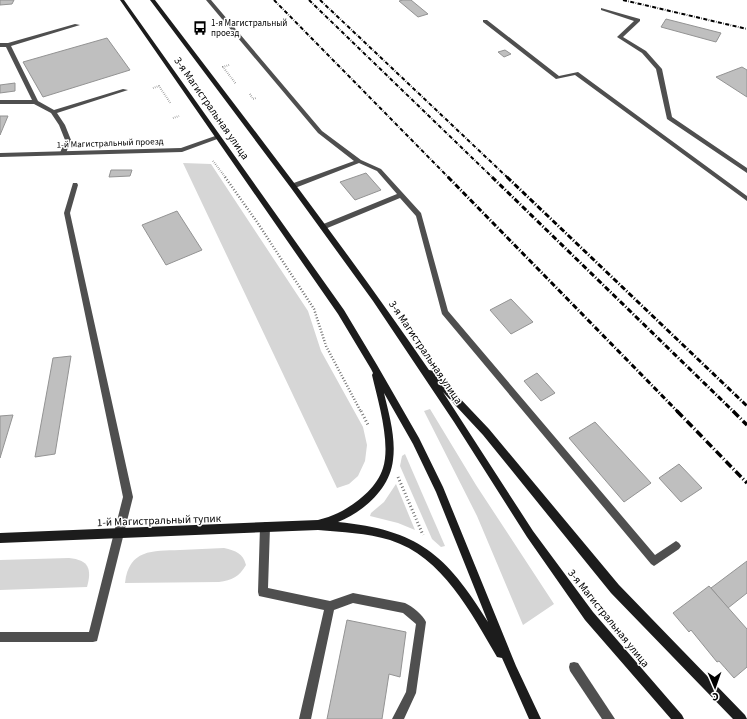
<svg xmlns="http://www.w3.org/2000/svg" width="747" height="719" font-family="'Source Sans 3',sans-serif">
  <rect width="100%" height="100%" fill="#fff"/>
  <g fill="#d6d6d6">
    <path d="M 183,163 L 211,164 L 308,311 L 321,351 L 363,427 L 367,445 L 365,461 L 358,476 L 349,484 L 337,488 Z"/>
    <path d="M 430,409 L 476,485 L 554,604 L 523,625 L 477,516 L 424,411 Z"/>
    <path d="M 405,454 L 445,546 L 441,547 L 432,539 L 400,466 L 402,456 Z"/>
    <path d="M 396,484 L 415,530 L 398,523 L 370,516 L 371,513 L 384,502 Z"/>
    <path d="M 224,548 C 236,551 243,553 246,565 C 239,577 232,580 219,582 L 125,583 C 129,549 152,551 180,550 C 195,549 209,549 224,548 Z"/>
    <path d="M 69,558 C 89,560 92,569 87,587 L 0,590 L 0,560 Z"/>
  </g>
  <g fill="#bfbfbf" stroke="#939393">
    <path d="M 0,0 L 14,0 L 12,4 L 0,5 Z"/>
    <path d="M 403,0 L 411,0 L 428,14 L 418,17 L 399,1 Z"/>
    <path d="M 666,19 L 721,33 L 716,42 L 661,27 Z"/>
    <path d="M 107,38 L 130,70 L 43,97 L 23,62 Z"/>
    <path d="M 505,50 L 511,54 L 504,57 L 498,52 Z"/>
    <path d="M 742,67 L 747,70 L 747,97 L 716,77 Z"/>
    <path d="M 15,83 L 15,91 L 0,93 L 0,85 Z"/>
    <path d="M 0,116 L 8,116 L 0,135 Z"/>
    <path d="M 111,170 L 132,170 L 130,176 L 109,177 Z"/>
    <path d="M 366,173 L 381,190 L 355,200 L 340,182 Z"/>
    <path d="M 177,211 L 202,250 L 166,265 L 142,225 Z"/>
    <path d="M 511,299 L 533,322 L 511,334 L 490,310 Z"/>
    <path d="M 71,356 L 55,454 L 35,457 L 53,358 Z"/>
    <path d="M 537,373 L 555,393 L 541,401 L 524,381 Z"/>
    <path d="M 13,415 L 0,458 L 0,416 Z"/>
    <path d="M 595,422 L 651,483 L 624,502 L 569,438 Z"/>
    <path d="M 679,464 L 702,488 L 681,502 L 659,478 Z"/>
    <path d="M 747,561 L 747,593 L 728,608 L 711,588 Z"/>
    <path d="M 709,586 L 747,629 L 747,667 L 734,678 L 719,661 L 717,662 L 691,630 L 689,632 L 673,613 Z"/>
    <path d="M 347,620 L 406,632 L 400,677 L 389,674 L 382,719 L 327,719 Z"/>
  </g>
  <g fill="none" stroke-linecap="round" stroke-linejoin="round">
    <g stroke="#717171" stroke-width="2" stroke-dasharray="0.5 1.5" stroke-linecap="butt">
      <path d="M 229,65 L 223,67 L 236,84"/>
      <path d="M 153,88 L 159,86 L 171,104"/>
      <path d="M 250,94 L 253,99 L 256,98"/>
      <path d="M 173,118 L 179,116"/>
      <path d="M 213,161 L 226,178"/>
    </g>
    <path stroke="#717171" stroke-width="2.5" stroke-dasharray="1 2" stroke-linecap="butt" d="M 225,177 L 257,222 L 314,309 L 326,346 L 361,412"/>
    <g stroke="#717171" stroke-width="3" stroke-dasharray="1 2.5" stroke-linecap="butt">
      <path d="M 361,411 L 368,425"/>
      <path d="M 398,477 L 423,535"/>
    </g>
    <g fill="#4f4f4f" fill-rule="evenodd">
      <path d="M 206,0 L 211,0 L 322,131 L 361,160 L 381,169 L 421,213 L 448,311 L 655,555 L 676,541 L 679,543 L 681,546 L 679,549 L 657,564 L 654,566 L 651,564 L 442,314 L 416,216 L 400,198 L 325,229 L 321,229 L 320,227 L 321,225 L 397,194 L 377,171 L 359,163 L 295,188 L 291,188 L 291,184 L 354,161 L 318,133 Z"/>
      <path d="M 601,8 L 640,19 L 640,21 L 623,37 L 646,51 L 662,69 L 672,117 L 747,168 L 747,173 L 667,119 L 656,69 L 642,53 L 617,37 L 634,21 L 601,10 Z"/>
      <path d="M 483,20 L 487,20 L 559,76 L 578,72 L 747,196 L 747,201 L 575,75 L 556,79 L 483,22 Z"/>
      <path d="M 75,24 L 80,25 L 11,46 L 38,101 L 54,110 L 123,89 L 128,90 L 57,113 L 65,125 L 71,140 L 66,153 L 63,155 L 60,153 L 65,140 L 59,125 L 51,113 L 34,104 L 0,104 L 0,100 L 32,100 L 6,47 L 0,47 L 0,43 L 8,43 Z"/>
      <path d="M 73,183 L 77,183 L 78,185 L 70,213 L 133,497 L 97,641 L 93,642 L 0,642 L 0,632 L 89,632 L 123,497 L 64,213 Z"/>
      <path d="M 265,522 L 268,524 L 270,527 L 268,588 L 330,601 L 353,593 L 405,603 C 412,606 423,615 426,622 L 416,693 L 404,719 L 392,719 L 406,692 L 416,624 L 403,613 L 353,603 L 334,610 L 311,719 L 299,719 L 324,610 L 259,596 L 258,592 L 260,527 L 262,524 Z"/>
      <path d="M 574,662 L 578,663 L 615,719 L 602,719 L 570,671 L 569,667 L 570,663 Z"/>
    </g>
    <path fill="#4f4f4f" fill-rule="evenodd" d="M 218,135 L 220,136 L 220,138 L 182,152 L 0,157 L 0,153 L 181,148 Z"/>
    <g fill="#1c1c1c" fill-rule="evenodd">
      <path d="M 120,0 L 124,0 L 344,310 L 377,365 L 419,438 L 443,487 L 516,666 L 541,719 L 529,719 L 502,658 L 497,657 C 471,613 443,557 390,540 C 367,533 342,532 318,530 L 0,543 L 0,533 L 318,520 C 325,518 332,516 338,513 C 356,504 377,488 383,468 C 391,443 378,401 372,375 L 373,373 L 371,369 L 338,314 ZM 384,393 L 413,444 L 436,492 L 488,622 C 446,554 418,530 338,522 C 363,512 390,489 393,460 C 396,438 389,414 384,393 Z"/>
      <path d="M 150,0 L 155,0 C 248,122 342,243 429,370 L 434,371 L 489,429 L 619,585 L 745,715 L 747,719 L 733,719 L 611,593 L 483,435 L 443,392 L 533,531 L 593,612 L 682,715 L 684,719 L 671,719 L 585,620 L 527,537 L 454,422 L 373,301 L 291,188 Z"/>
    </g>
    <g stroke="#000" stroke-width="2" stroke-dasharray="4 1.5 0.5 1.5" stroke-linecap="butt">
      <path d="M 274,0 L 449,178"/>
      <path d="M 309,0 L 493,178"/>
      <path d="M 320,0 L 508,178"/>
      <path d="M 623,0 L 747,29"/>
    </g>
    <g stroke="#000" stroke-width="3" stroke-dasharray="5.5 2 1 2" stroke-linecap="butt">
      <path d="M 448,177 L 678,412"/>
      <path d="M 492,177 L 734,412"/>
      <path d="M 507,177 L 747,406"/>
    </g>
    <g stroke="#000" stroke-width="3.5" stroke-dasharray="8 2.5 1 2.5" stroke-linecap="butt">
      <path d="M 677,411 L 747,483"/>
      <path d="M 733,411 L 747,425"/>
    </g>
  </g>
  <defs>
    <symbol id="bus-bare" viewBox="-9 -9 18 18"><path d="M-5-6H5V4H4V6H2V4H-2V6H-4V4H-5ZM-3.5-4V0h7V-4ZM-3.5 1.2v1.5H-2V1.2ZM2 1.2v1.5H3.5V1.2Z" fill="#000" stroke="#fff" stroke-width="2.5" paint-order="stroke"/></symbol>
  </defs>
  <g fill-rule="evenodd">
    <use href="#bus-bare" x="190" y="18" width="20" height="20"/>
  </g>
  <g text-anchor="middle" stroke-width="3" stroke-linejoin="round" paint-order="stroke">
    <g font-size="9" fill="#000" stroke="#fff" text-anchor="start">
      <text x="211" y="26">1-я Магистральный<tspan x="211" dy="10">проезд</tspan></text>
    </g>
    <g font-size="9" fill="#000" stroke="#fff">
      <text transform="translate(110 143) rotate(-2)" y="3">1-й Магистральный проезд</text>
    </g>
    <g font-size="11" fill="#000" stroke="#fff">
      <text transform="translate(212 108) rotate(55)" y="4">3-я Магистральная улица</text>
      <text transform="translate(426 352) rotate(56)" y="4">3-я Магистральная улица</text>
      <text transform="translate(159 520) rotate(-2)" y="4">1-й Магистральный тупик</text>
      <text transform="translate(609 618) rotate(51)" y="4">3-я Магистральная улица</text>
    </g>
  </g>
  <g transform="translate(715 687) rotate(178)" stroke="#ffffff" stroke-width="3" paint-order="stroke">
  <path d="M0-3L7 15L0 10L-7 15Z" fill="#000000"/>
  <text y="-6" font-size="11" font-weight="bold" text-anchor="middle" fill="#000000">С</text>
  </g>
</svg>
